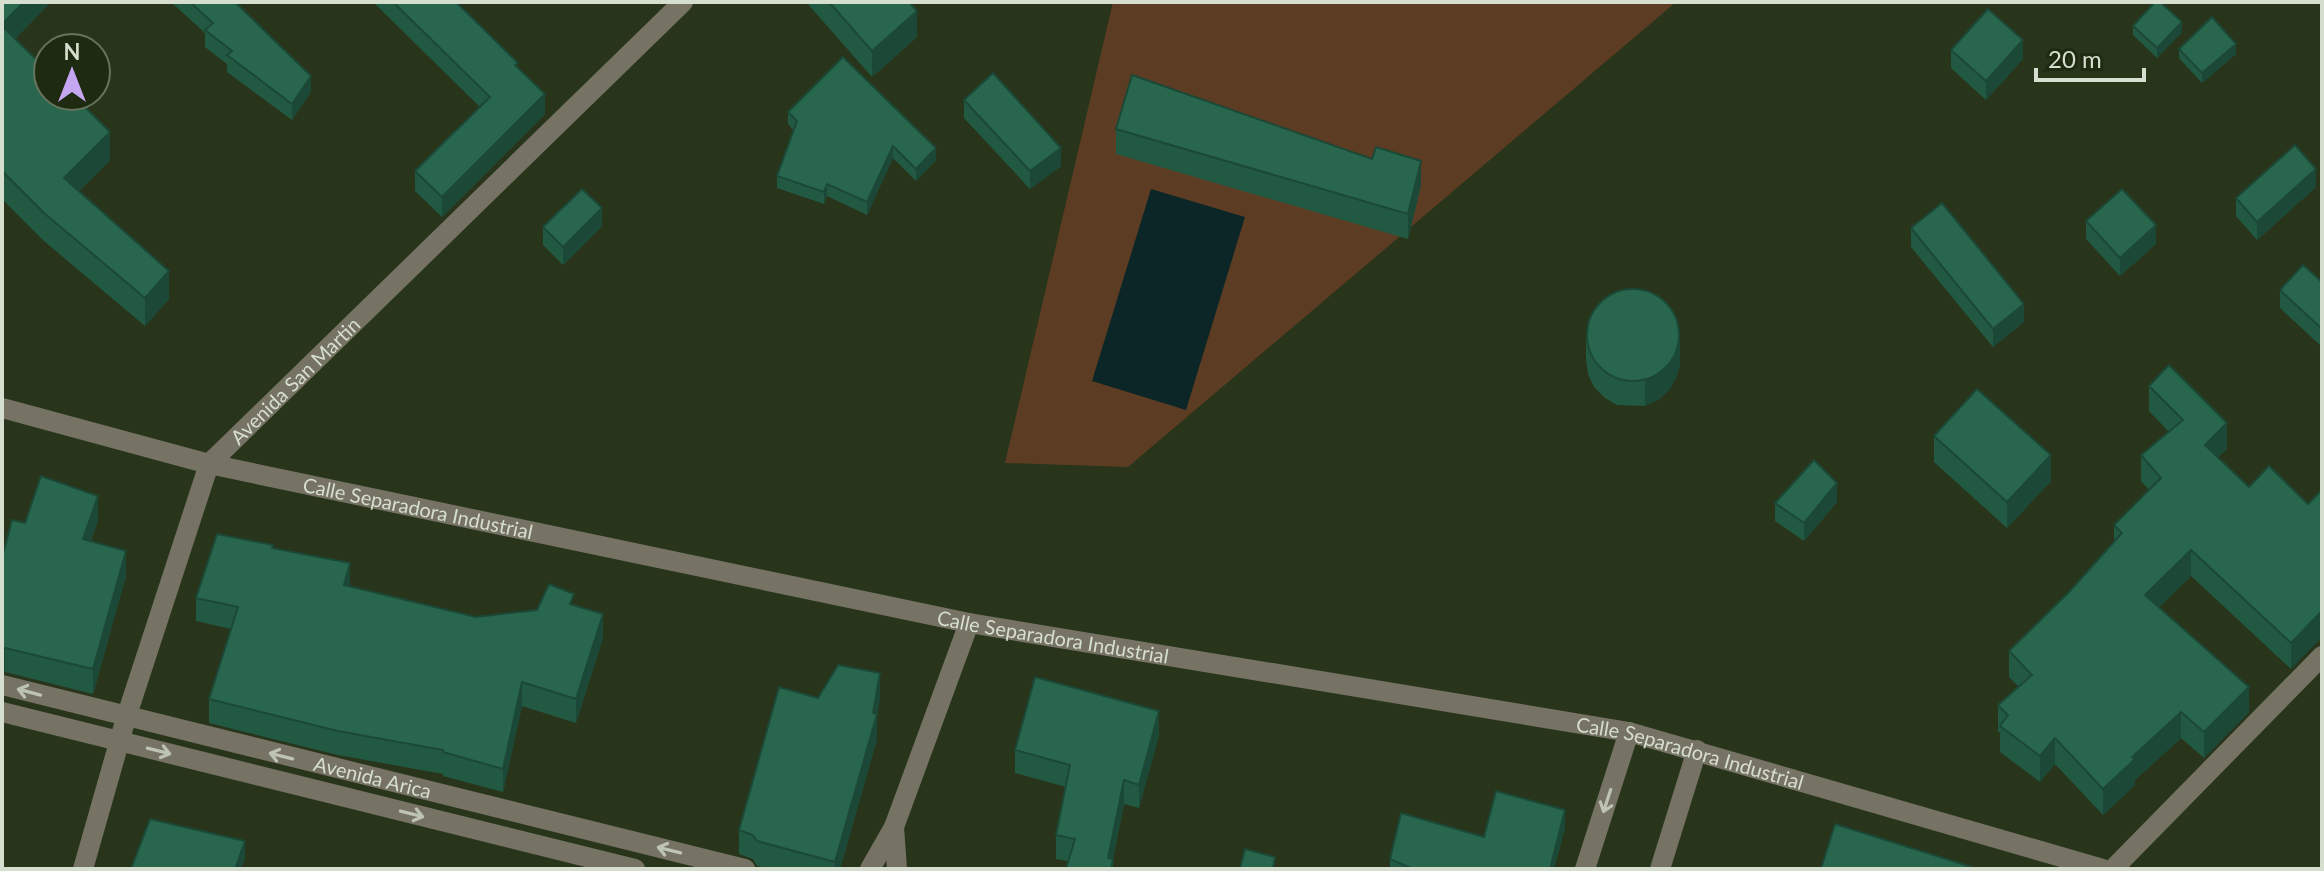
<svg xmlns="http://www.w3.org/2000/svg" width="2324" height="871" font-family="Lato,sans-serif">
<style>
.green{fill:#5c3d23}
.water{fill:#0c2526}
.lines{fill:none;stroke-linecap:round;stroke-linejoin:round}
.minor{stroke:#767365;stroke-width:20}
.wall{fill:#225943}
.shaded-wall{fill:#1c4837}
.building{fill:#28674e;stroke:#1c4837;stroke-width:2}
.oneway{stroke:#bec4b4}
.labels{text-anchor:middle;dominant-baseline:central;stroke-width:7;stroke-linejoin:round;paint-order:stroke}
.street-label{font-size:20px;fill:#d6dfcf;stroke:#1f2b11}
</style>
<rect width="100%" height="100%" fill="#28351b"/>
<!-- green -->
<polygon class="green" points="1113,2 1676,2 1128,467 1005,463"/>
<!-- water -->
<polygon class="water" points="1151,189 1245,217 1186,410 1092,381"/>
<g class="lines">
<!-- minor -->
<g class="minor">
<path id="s1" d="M2,408L209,464L969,623L1629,732L2103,869"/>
<path id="s2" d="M2,685L745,869"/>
<polyline points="2,712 635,869"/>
<polyline points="894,827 897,869"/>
<path id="s3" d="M83,869L126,718L209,464L683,2"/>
<polyline points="870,869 894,827 969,623"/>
<polyline points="1585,869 1629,732"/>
<polyline points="1660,869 1697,750"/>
<polyline points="2113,869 2322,656"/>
</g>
</g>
<!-- wall -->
<g class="wall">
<polygon points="2,2 51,2 15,39 110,160 79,191 169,299 145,326 44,241 2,199"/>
<polygon points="171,2 235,2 311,92 292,120 227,72 227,64 205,47 205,33"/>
<polygon points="373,2 456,2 518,68 545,114 442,217 415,191 415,171 480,107"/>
<polygon points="806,2 909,2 917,37 872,77"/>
<polygon points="2133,26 2182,32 2157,58 2133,35"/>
<polygon points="2179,49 2236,54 2202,83 2179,58"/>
<polygon points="1951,50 2023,59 1986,100 1951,68"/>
<polygon points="964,100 1061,166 1030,189 964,118"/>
<polygon points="788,112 936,160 916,181 893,158 867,215 827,196 824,204 777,188 777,176 793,130 788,124"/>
<polygon points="1116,129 1421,185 1408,239 1116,154"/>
<polygon points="2316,187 2257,240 2236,216 2236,198"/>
<polygon points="2086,221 2156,244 2120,276 2086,239"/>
<polygon points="602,226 563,265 543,245 543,227"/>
<polygon points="1911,228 2024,322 1993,347 1911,247"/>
<polygon points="2322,282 2322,347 2280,308 2280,290"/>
<polygon points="1586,333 1680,364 1676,378 1669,390 1658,400 1645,406 1617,405 1605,398 1594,387 1588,374 1586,359"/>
<polygon points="2149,386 2227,449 2218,457 2249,487 2308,504 2291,669 2191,576 2159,607 2249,712 2204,758 2181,738 2135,780 2135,785 2103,815 2055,764 2040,782 2000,752 2000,733 1998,731 1998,705 2019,687 2009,677 2009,651 2070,591 2114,542 2114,525 2149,490 2141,481 2141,455 2169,432 2149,411"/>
<polygon points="1934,436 2051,481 2007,528 1934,462"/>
<polygon points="1837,502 1804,541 1775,521 1775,503"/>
<polygon points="98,520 91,541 126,576 93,694 5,672 2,673 2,558 25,523"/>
<polygon points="273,549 350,586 476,617 537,610 574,605 603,638 576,723 522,706 503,792 443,776 443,774 338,755 209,723 209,699 231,629 196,621 196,598"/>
<polygon points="880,697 877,717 877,739 840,869 770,869 757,866 753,859 739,854 739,830 818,698"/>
<polygon points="1159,735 1139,808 1124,804 1113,859 1113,869 1056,859 1056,835 1066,787 1015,773 1015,750"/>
<polygon points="1565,828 1554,869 1390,869 1390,859 1484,837"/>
</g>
<!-- shaded-wall -->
<g class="shaded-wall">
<polygon points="24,2 51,2 2,52 2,24"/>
<polygon points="917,11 917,37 872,77 872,51"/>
<polygon points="2182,22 2182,32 2157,58 2157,48"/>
<polygon points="2023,40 2023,59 1986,100 1986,81"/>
<polygon points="2236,44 2236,54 2202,83 2202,73"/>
<polygon points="311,76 311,92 292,120 292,104"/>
<polygon points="545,94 545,114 442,217 442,197"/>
<polygon points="110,132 110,160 64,206 64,178"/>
<polygon points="893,146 893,158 867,215 867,202"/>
<polygon points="936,148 936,160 916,181 916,169"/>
<polygon points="1061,148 1061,166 1030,189 1030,171"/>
<polygon points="1421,161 1421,185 1408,239 1408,214"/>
<polygon points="2316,169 2316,187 2257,240 2257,222"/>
<polygon points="827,184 827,196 824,204 824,192"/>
<polygon points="602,208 602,226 563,265 563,247"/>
<polygon points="2156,225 2156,244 2120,276 2120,258"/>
<polygon points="169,271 169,299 145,326 145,298"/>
<polygon points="2024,304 2024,322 1993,347 1993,329"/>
<polygon points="1680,339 1680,364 1676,378 1669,390 1658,400 1645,406 1645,380"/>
<polygon points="2227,423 2227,449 2205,470 2205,445"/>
<polygon points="2051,455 2051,481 2007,528 2007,502"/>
<polygon points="1837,483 1837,502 1804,541 1804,523"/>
<polygon points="98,496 98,520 83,564 83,539"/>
<polygon points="2191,550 2191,576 2145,621 2145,595"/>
<polygon points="126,551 126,576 93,694 93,669"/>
<polygon points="350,563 350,587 344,585"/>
<polygon points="2322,611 2322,637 2291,669 2291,643"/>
<polygon points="603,614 603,638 576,723 576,699"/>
<polygon points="2,648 5,648 5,672 2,673"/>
<polygon points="880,673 880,697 877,717 877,739 840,869 835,869 835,862 873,713"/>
<polygon points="522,682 522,706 503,792 503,769"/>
<polygon points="2249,687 2249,712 2204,758 2204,732"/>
<polygon points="1159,711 1159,735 1139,808 1139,785"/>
<polygon points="2181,712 2181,738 2135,780 2135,785 2103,815 2103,789 2132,757"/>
<polygon points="2055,738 2055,764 2040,782 2040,756"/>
<polygon points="1124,780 1124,804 1111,869 1108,858"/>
<polygon points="1565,810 1565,828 1554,869 1550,869"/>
<polygon points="245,841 245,860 241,869 235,869"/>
</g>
<!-- building -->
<g class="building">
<polygon points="2,2 24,2 2,24"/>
<polygon points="190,2 235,2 311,76 292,104 227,55 232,51 205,30 213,23"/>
<polygon points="393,2 456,2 518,63 515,65 545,94 442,197 415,171 490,97"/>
<polygon points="829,2 909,2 917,11 872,51"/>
<polygon points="2155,2 2160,2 2182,22 2157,48 2133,26"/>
<polygon points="1988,9 2023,40 1986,81 1951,50"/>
<polygon points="2212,17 2236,44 2202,73 2179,49"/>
<polygon points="2,26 48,71 48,96 74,96 110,132 64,178 169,271 145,298 44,213 2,171"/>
<polygon points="843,57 936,148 916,169 893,146 867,202 827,184 824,192 777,176 797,121 788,112"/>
<polygon points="993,73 1061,148 1030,171 964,100"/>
<polygon points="1132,75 1372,159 1376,147 1421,161 1408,214 1116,129"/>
<polygon points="2295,145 2316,169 2257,222 2236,198"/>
<polygon points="582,189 602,208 563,247 543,227"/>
<polygon points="2122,189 2156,225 2120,258 2086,221"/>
<polygon points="1942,203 2024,304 1993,329 1911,228"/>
<polygon points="2303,265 2322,282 2322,329 2280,290"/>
<circle cx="1633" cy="335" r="46"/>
<polygon points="2169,365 2227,423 2205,445 2249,487 2269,466 2308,504 2322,490 2322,611 2291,643 2191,550 2145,595 2249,687 2204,732 2181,712 2132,757 2135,759 2103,789 2055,738 2040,756 2000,726 2008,715 1998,705 2032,675 2009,651 2070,591 2122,533 2114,525 2161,478 2141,455 2183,420 2149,386"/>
<polygon points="1977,389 2051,455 2007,502 1934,436"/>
<polygon points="1814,460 1837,483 1804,523 1775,503"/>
<polygon points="41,476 98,496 83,539 126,551 93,669 5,648 2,648 2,558 12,520 25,523"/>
<polygon points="217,534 273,545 272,548 350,563 344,585 476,617 537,610 549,584 574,594 570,604 603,614 576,699 522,682 503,769 443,752 443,750 338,731 209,699 238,607 196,598"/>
<polygon points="838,665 880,673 873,713 877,714 835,862 757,841 753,835 739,830 779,687 818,698"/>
<polygon points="1035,677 1159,711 1139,785 1124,780 1108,858 1113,859 1111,869 1066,869 1075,839 1056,835 1070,765 1015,750"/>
<polygon points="1496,791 1565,810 1550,869 1413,869 1390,859 1401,813 1484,837"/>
<polygon points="150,819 245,841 235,869 131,869"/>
<polygon points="1835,824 1978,869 1821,869"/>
<polygon points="1245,849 1275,857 1273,868 1277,869 1240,869"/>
</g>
<!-- one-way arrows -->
<defs><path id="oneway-shaft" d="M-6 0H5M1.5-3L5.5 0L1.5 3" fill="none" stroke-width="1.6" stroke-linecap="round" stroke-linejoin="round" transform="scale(2)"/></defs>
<g class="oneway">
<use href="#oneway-shaft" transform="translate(29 692) rotate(-165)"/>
<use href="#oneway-shaft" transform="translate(159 751) rotate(14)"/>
<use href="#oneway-shaft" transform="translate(281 756) rotate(-166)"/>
<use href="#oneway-shaft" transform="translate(1607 801) rotate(108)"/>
<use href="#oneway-shaft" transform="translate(412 814) rotate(14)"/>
<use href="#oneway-shaft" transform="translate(669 850) rotate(-166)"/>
</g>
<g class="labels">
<!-- street labels -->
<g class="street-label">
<text stroke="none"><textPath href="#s3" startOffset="544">Avenida San Martin</textPath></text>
<text stroke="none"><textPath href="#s1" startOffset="428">Calle Separadora Industrial</textPath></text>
<text stroke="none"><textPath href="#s1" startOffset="1076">Calle Separadora Industrial</textPath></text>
<text stroke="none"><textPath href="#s1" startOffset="1724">Calle Separadora Industrial</textPath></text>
<text stroke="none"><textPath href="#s2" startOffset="382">Avenida Arica</textPath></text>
</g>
</g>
<!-- border -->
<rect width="2324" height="871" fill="none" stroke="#d6dfcf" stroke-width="8"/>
<!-- north arrow -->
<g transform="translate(72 72)"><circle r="38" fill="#1f2b11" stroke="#68735d" stroke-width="2"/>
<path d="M0-6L14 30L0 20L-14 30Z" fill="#c5a7f1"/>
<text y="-12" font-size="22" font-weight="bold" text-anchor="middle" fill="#d6dfcf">N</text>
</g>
<!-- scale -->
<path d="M2036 68v12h108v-12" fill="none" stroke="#d6dfcf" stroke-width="4"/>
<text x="2048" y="68" font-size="24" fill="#d6dfcf" stroke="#1f2b11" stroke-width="6" paint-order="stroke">20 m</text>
</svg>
